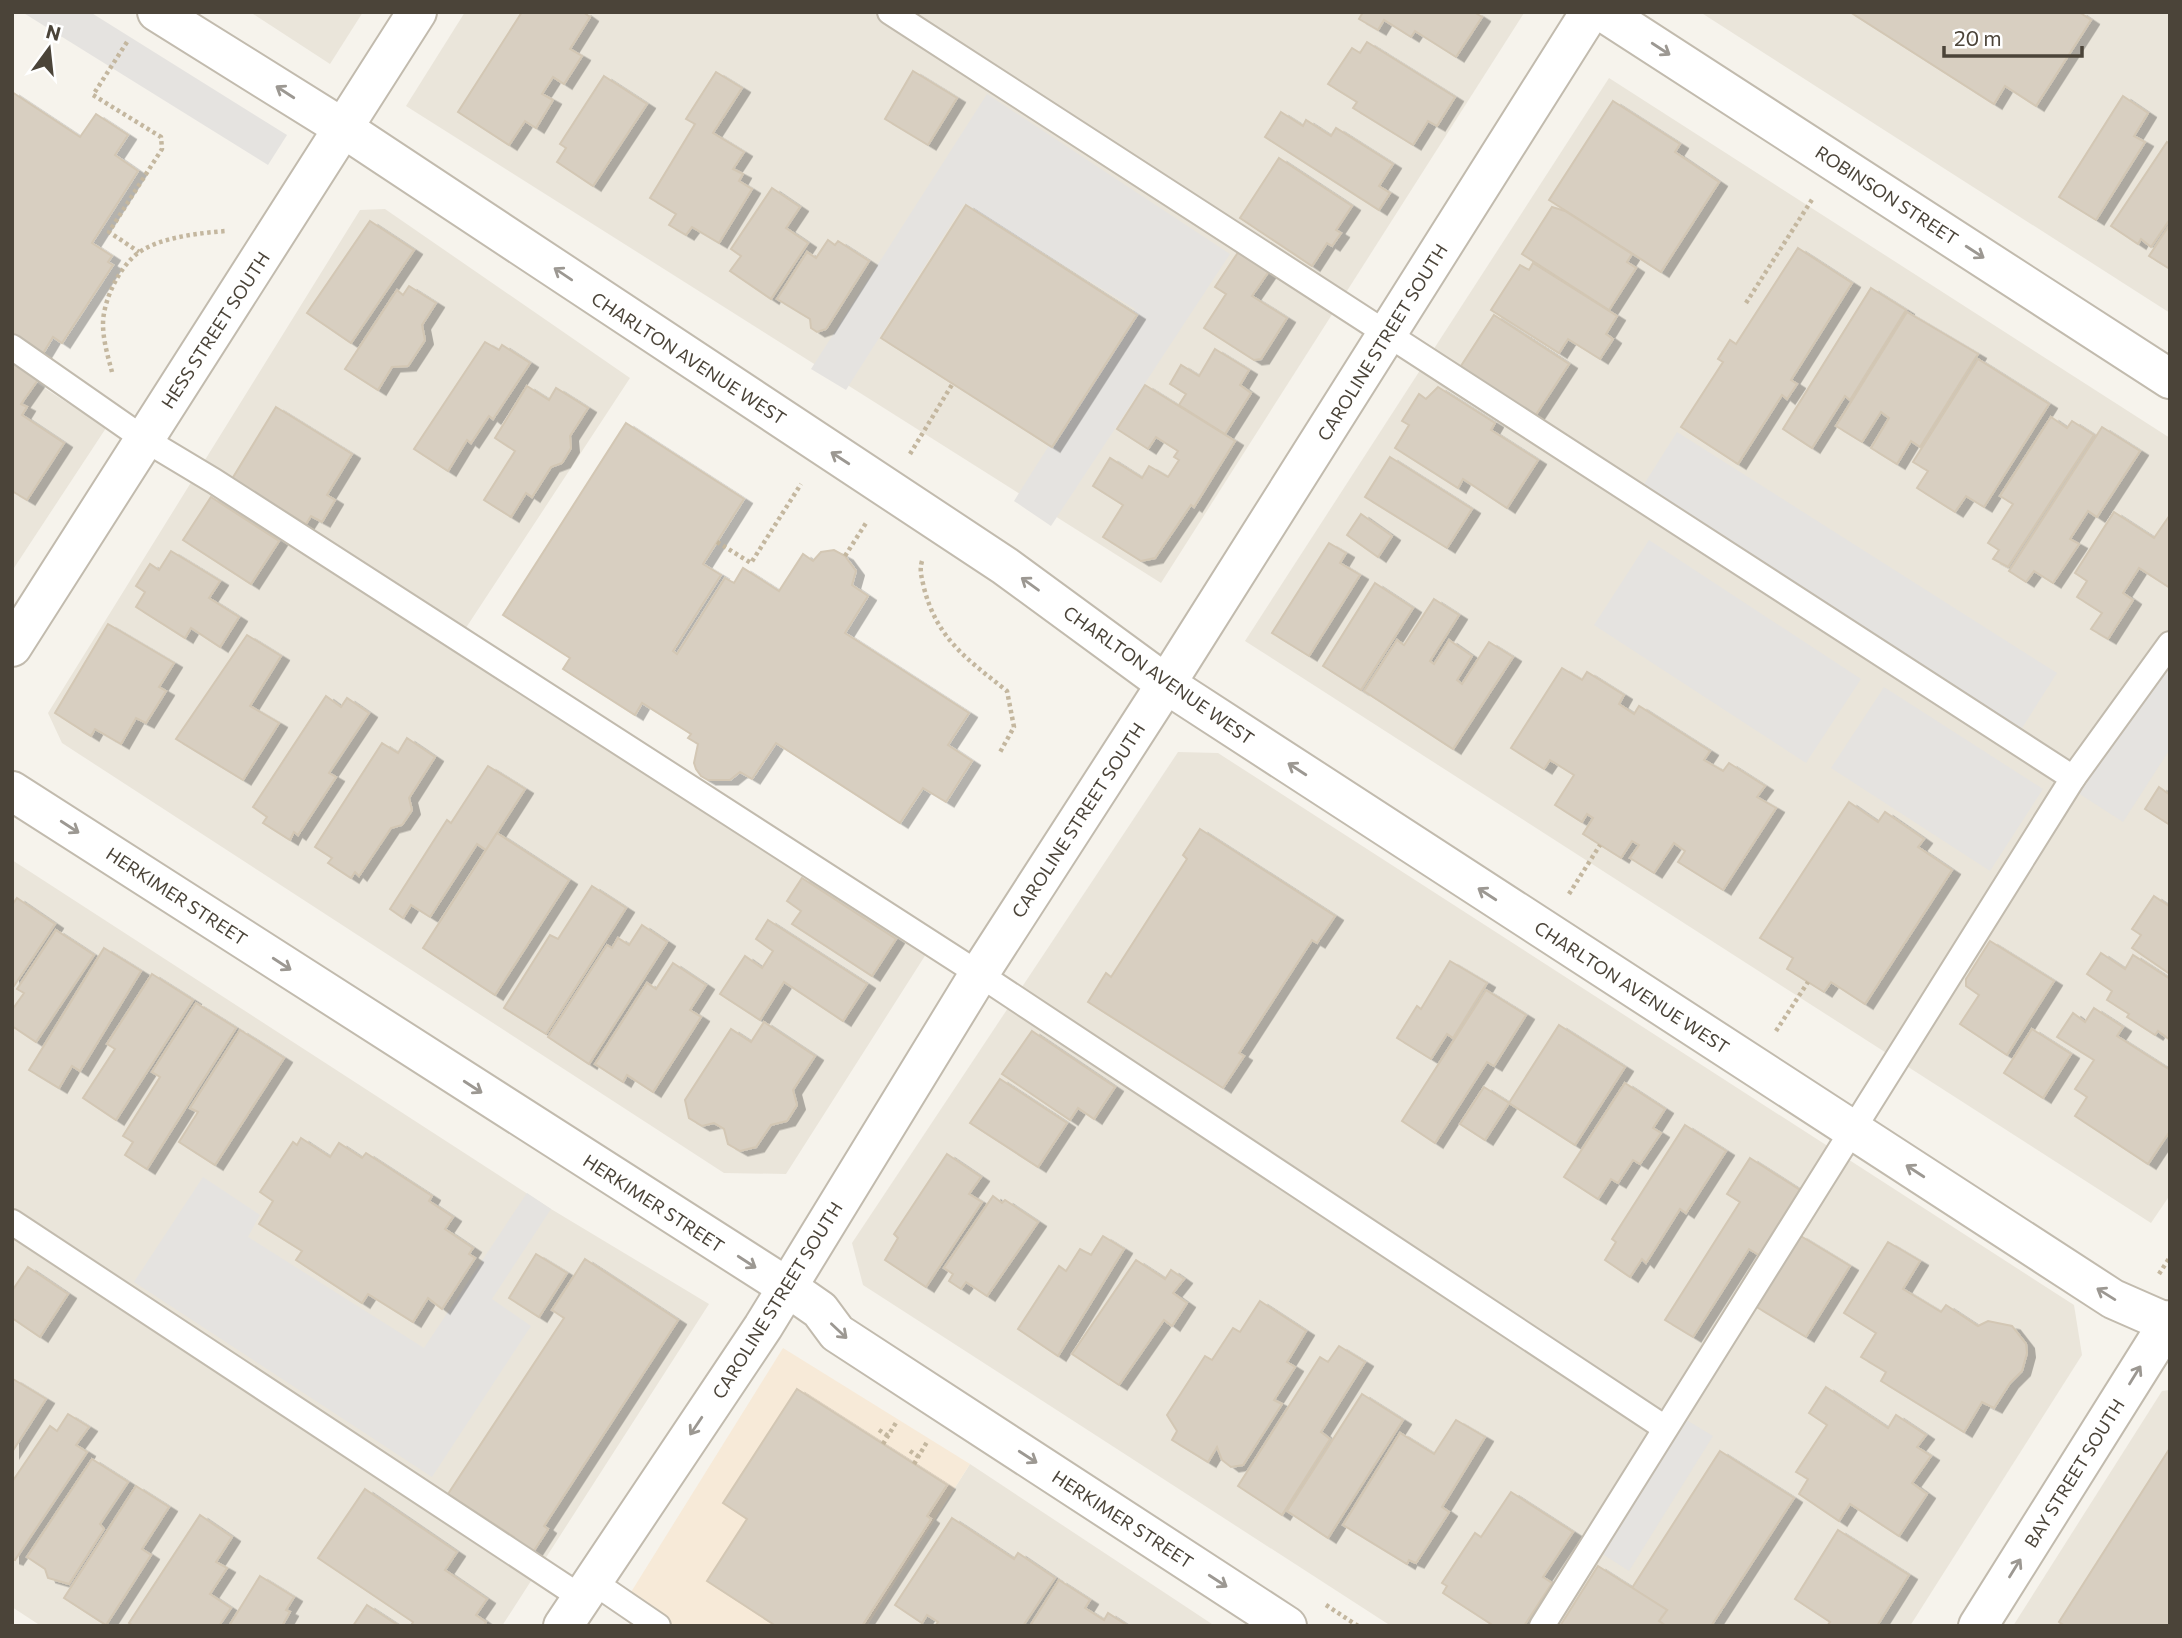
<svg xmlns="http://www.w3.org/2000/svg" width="2182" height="1638" font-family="Commissioner,sans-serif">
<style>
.residential{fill:#eae5da}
.commercial{fill:#f7ead8}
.parking{fill:#e5e3e0}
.building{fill:#d8cfc1;stroke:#d3c7b4;stroke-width:2;filter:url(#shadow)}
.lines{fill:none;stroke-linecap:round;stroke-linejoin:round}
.service-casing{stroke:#c2bbae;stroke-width:28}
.minor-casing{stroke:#c2bbae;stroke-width:42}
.tertiary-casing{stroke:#c2bbae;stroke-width:42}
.path{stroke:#c4b79f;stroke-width:4.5;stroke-dasharray:3.5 3.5;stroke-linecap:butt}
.service{stroke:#fff;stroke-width:24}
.minor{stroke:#fff;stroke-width:38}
.tertiary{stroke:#fff;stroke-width:38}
.oneway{stroke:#9c9892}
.labels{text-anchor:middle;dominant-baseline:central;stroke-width:7;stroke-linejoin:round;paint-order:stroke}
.street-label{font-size:18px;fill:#4b4439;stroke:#fff}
</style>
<defs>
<filter id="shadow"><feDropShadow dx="8" dy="4.5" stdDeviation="0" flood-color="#0004"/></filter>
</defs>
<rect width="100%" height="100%" fill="#f6f3ec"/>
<!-- residential -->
<g class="residential">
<polygon points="250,12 363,12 330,64"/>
<polygon points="465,12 1523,12 1524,13 1161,583 406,106"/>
<polygon points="1700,12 2170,12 2170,313"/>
<polygon points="1609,78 2170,438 2170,1195 2151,1223 1245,641"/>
<polygon points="385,209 630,378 458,640 935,940 786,1174 724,1173 62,743 48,713 360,210"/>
<polygon points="12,367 106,428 12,571"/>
<polygon points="1178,752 1218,753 2074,1305 2082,1355 1910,1626 1391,1626 863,1285 852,1243"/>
<polygon points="12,860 551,1209 709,1304 502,1626 41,1626 12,1607"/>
<polygon points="2170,1390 2170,1626 2013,1626 2162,1391"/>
<polygon points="970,1464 1215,1626 867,1626"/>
</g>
<!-- commercial -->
<polygon class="commercial" points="783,1348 970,1464 867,1626 637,1626 618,1613"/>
<!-- parking -->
<g class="parking">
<polygon points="22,12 90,12 287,135 268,165"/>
<polygon points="987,94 1230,254 1051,526 1014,501 1135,309 964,204 846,390 811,369"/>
<polygon points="1677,432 2057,673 2015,739 1636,497"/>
<polygon points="1649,540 1861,679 1806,763 1594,625"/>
<polygon points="2170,637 2170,749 2123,822 2072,789"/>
<polygon points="1884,687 2043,789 1990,871 1831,768"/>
<polygon points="203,1177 260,1215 248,1237 424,1348 527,1193 551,1209 492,1299 531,1326 432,1477 134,1282"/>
<polygon points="1685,1419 1713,1436 1629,1571 1601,1553"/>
</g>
<!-- building -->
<g class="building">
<polygon points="522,12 583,12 590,17 570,49 582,56 564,84 553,77 542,94 553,100 536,128 525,121 509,145 458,112"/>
<polygon points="1363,12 1474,12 1482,17 1456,57 1415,31 1411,37 1384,20 1378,30 1359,19"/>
<polygon points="1850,12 2079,12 2091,20 2036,106 2005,86 1994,104"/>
<polygon points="1367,42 1455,97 1437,126 1428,121 1413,145 1353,108 1357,102 1328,84 1352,48 1360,53"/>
<polygon points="913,71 957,98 928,145 885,119"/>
<polygon points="716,72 742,88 713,133 744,152 733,169 743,174 739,181 752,189 719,243 692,227 686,235 669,225 676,214 650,198 695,124 686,119"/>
<polygon points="604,76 647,104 593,186 557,162 566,148 560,144"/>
<polygon points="12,92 80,137 96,114 128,135 115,155 138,171 92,243 112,256 108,262 113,265 62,343 53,337 42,355 12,335"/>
<polygon points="2123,96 2148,113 2134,136 2145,142 2096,220 2059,197"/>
<polygon points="1613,101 1680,144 1675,152 1719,182 1661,272 1549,200"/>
<polygon points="1281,112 1303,126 1306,120 1331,136 1336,128 1393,164 1379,186 1390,193 1379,210 1265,137"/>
<polygon points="2167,142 2170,144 2170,219 2151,247 2141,239 2138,244 2111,226"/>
<polygon points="1279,158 1352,206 1336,230 1341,233 1332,246 1327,243 1312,266 1240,218"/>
<polygon points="772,188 800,207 786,228 808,243 771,299 730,271 741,256 731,249"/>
<polygon points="966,205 1137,315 1052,447 881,338"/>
<polygon points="1552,207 1565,211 1632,254 1627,262 1636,268 1609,310 1522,254"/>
<polygon points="370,221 414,250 351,343 307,313"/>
<polygon points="2170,224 2170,269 2149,256"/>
<polygon points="828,240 835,245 838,241 869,261 826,329 817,332 811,328 810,319 777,299 807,252 816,258"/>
<polygon points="1798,248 1852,283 1791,380 1797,384 1787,399 1782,395 1738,464 1681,427 1723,362 1718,359 1730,340 1736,344"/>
<polygon points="1239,251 1269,271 1252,296 1287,318 1261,359 1254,360 1204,328 1226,294 1215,287"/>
<polygon points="1533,263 1617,316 1606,334 1613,339 1600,359 1568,339 1559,353 1491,310 1520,265 1529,270"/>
<polygon points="409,286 436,303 422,325 425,340 408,366 392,367 378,390 345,369 397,290 403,295"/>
<polygon points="1871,288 1906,310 1850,400 1845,396 1812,448 1783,429"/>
<polygon points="1907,312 1978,354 1920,447 1911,441 1897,464 1871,448 1889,418 1881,412 1862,442 1836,426"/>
<polygon points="1494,315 1569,364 1533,419 1459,369"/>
<polygon points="485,342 499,350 502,345 530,363 493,419 489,416 471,443 467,440 448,471 414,449"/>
<polygon points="1215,349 1249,370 1240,385 1251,393 1225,434 1179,405 1186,394 1170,384 1181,365 1199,376"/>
<polygon points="12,354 42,374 21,404 27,407 22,415 64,443 27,500 12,491"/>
<polygon points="1978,359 2049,404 1984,507 1966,496 1955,512 1917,488 1928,471 1913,462"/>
<polygon points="1145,385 1235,441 1194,507 1191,505 1155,558 1141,561 1103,537 1123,505 1093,486 1110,458 1142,478 1149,466 1168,477 1179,460 1174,457 1178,451 1156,437 1148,449 1117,429"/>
<polygon points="527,386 549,400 556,388 588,408 570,436 571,448 562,463 551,467 532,497 526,493 511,517 484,500 515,451 495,438"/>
<polygon points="1438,387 1495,423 1491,430 1538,460 1507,508 1463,479 1458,488 1395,448 1409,425 1402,421 1419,394 1426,399"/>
<polygon points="276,407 352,454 327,495 335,500 322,522 311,516 306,524 232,479"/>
<polygon points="2051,417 2067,428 2072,421 2094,435 2008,567 1993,559 1999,550 1988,543 2013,504 2000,496"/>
<polygon points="626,423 744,499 703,564 721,575 673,651 677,654 725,578 734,583 743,568 779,591 803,554 813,561 821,552 834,550 845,556 856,571 852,585 868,596 845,633 969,713 948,745 972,761 946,802 923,788 900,823 776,743 752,779 740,772 730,780 708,780 701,776 696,769 694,763 698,744 688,738 691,734 642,703 635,715 563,669 570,658 503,615"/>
<polygon points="2102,427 2140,451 2097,517 2088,511 2070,539 2079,544 2053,583 2034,571 2026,582 2009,571"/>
<polygon points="1390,457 1472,509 1447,548 1365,497"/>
<polygon points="211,497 279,541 251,584 183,540"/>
<polygon points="2114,512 2154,538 2170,515 2170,588 2139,568 2123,593 2133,600 2108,639 2091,629 2102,613 2077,597 2087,581 2075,573"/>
<polygon points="1361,514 1392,536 1378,557 1347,535"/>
<polygon points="1329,543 1346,553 1340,563 1360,575 1309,656 1272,633"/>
<polygon points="171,551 220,581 209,598 239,617 220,647 191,628 185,638 136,607 145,592 136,586 150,564 159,570"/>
<polygon points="1375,583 1413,608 1361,690 1323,666"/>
<polygon points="1434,599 1459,615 1430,661 1434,664 1449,640 1472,656 1457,680 1462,684 1489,642 1513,657 1453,749 1364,691 1397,640 1404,645"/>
<polygon points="108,624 174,663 159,687 166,691 146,723 136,718 121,744 95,729 91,736 55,713"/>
<polygon points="247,635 281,656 250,706 279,723 243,780 176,739"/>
<polygon points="1562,668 1582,680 1587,672 1624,695 1619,704 1634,714 1639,706 1710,751 1704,760 1723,771 1729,763 1765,786 1757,797 1776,808 1723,890 1678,862 1685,851 1674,843 1654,873 1630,858 1639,845 1632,841 1621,858 1583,834 1593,818 1587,814 1582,822 1555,805 1574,775 1550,760 1544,769 1511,748"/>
<polygon points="326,696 341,707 347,698 369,713 329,773 336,777 298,835 294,832 290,840 263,823 267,817 253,807"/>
<polygon points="407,738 435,757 409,798 412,810 402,825 391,828 359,876 355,872 351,878 328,863 332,858 315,847 382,743 398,753"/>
<polygon points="488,766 525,789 486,850 477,844 430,917 411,905 403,918 390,909 447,820 451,823"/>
<polygon points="2159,787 2170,795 2170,825 2145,809"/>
<polygon points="1849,802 1878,822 1885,812 1924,839 1918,847 1952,870 1865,1004 1831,982 1824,992 1808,982 1787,969 1793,958 1760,938"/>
<polygon points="1200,829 1335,916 1317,943 1312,940 1239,1053 1244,1056 1223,1088 1088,1002 1106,973 1111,977 1187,859 1183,855"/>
<polygon points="497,833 569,880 495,995 423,948"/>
<polygon points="802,878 896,939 872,976 792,924 801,911 787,901"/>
<polygon points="592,886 626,908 546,1034 504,1008 550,935 558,939"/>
<polygon points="2154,896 2169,906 2170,904 2170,974 2132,948 2141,935 2132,929"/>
<polygon points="17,898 55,924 14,986 12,984 12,905"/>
<polygon points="768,920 867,984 843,1021 784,982 760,1020 720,994 745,956 762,968 773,951 756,939"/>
<polygon points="642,925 667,942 589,1064 548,1037 607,945 612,948 618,938 629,945"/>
<polygon points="56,930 94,955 36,1042 12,1026 12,1010 24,993 17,989"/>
<polygon points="1990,941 2054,981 2007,1055 1960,1024 1979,995 1966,986 1966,979"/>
<polygon points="104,948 141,971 80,1071 72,1066 59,1088 29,1070"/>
<polygon points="2101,953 2125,969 2133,955 2170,979 2170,1040 2158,1031 2155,1035 2127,1017 2129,1014 2107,1000 2112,991 2087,974"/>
<polygon points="1450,961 1487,983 1453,1038 1447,1034 1431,1059 1397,1038 1417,1006 1421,1009"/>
<polygon points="673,963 706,985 690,1010 701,1017 653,1092 627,1075 623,1082 595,1064 647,983 656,989"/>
<polygon points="152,974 193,1000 116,1120 83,1098 115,1049 107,1044"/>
<polygon points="1486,990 1526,1015 1494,1066 1487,1062 1435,1143 1402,1121"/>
<polygon points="196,1003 236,1028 147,1169 125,1155 133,1142 123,1136 160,1077 152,1072"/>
<polygon points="2094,1008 2123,1027 2117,1036 2170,1070 2170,1131 2148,1164 2075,1116 2087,1097 2075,1089 2094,1060 2057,1037 2073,1013 2085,1022"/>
<polygon points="764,1022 815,1056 793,1090 797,1105 787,1121 771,1125 756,1147 740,1151 728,1144 724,1129 714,1123 702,1126 689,1118 685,1100 731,1029 751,1042"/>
<polygon points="1559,1025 1625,1067 1575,1145 1509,1103"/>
<polygon points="2032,1029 2071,1054 2043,1098 2004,1073"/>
<polygon points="240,1030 284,1058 215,1165 179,1142 198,1112 190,1108"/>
<polygon points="1032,1031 1115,1087 1094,1119 1078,1108 1070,1120 1002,1074"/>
<polygon points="1000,1079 1067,1123 1038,1167 970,1123"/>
<polygon points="1625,1083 1665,1109 1653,1128 1661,1133 1640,1164 1633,1160 1618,1183 1611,1179 1598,1199 1564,1177"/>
<polygon points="1484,1087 1509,1103 1485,1140 1460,1124"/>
<polygon points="1685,1125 1726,1151 1686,1213 1680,1209 1646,1263 1642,1259 1630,1277 1605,1260 1616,1242 1612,1239"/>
<polygon points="301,1138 330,1157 339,1143 362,1158 366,1153 432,1196 429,1201 453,1217 445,1229 473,1248 469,1254 475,1258 442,1309 428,1298 413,1322 368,1294 362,1303 296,1260 302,1251 259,1224 273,1201 260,1192 293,1142 297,1145"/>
<polygon points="947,1154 981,1177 969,1194 982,1202 926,1287 885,1260 898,1238 894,1234"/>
<polygon points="1750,1158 1800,1190 1759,1255 1749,1249 1693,1337 1665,1320 1740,1202 1727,1194"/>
<polygon points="993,1196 1002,1203 1005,1200 1038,1222 987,1296 966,1282 961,1289 949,1281 953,1274 944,1268"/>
<polygon points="1799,1235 1850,1266 1806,1337 1755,1306"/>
<polygon points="1103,1236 1124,1249 1058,1356 1018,1329 1059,1266 1066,1271 1080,1249 1091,1255"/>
<polygon points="1888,1242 1920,1261 1903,1289 1941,1312 1946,1305 1978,1326 1988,1321 2012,1326 2026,1344 2027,1353 2022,1371 2010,1383 1994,1408 1982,1402 1964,1432 1881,1381 1886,1372 1861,1357 1876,1333 1844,1313"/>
<polygon points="536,1254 567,1273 539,1317 509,1298"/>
<polygon points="585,1259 678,1320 544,1526 548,1529 531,1555 511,1542 514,1537 448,1494 564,1318 552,1310"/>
<polygon points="1136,1260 1165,1279 1171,1270 1184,1279 1173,1293 1187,1303 1172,1326 1164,1320 1119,1385 1072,1354"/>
<polygon points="28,1267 68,1294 40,1337 12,1318 12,1291"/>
<polygon points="1260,1301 1306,1331 1287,1362 1295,1367 1274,1400 1282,1404 1243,1465 1231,1467 1222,1460 1217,1447 1208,1462 1172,1440 1177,1431 1167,1415 1205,1356 1212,1360 1233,1328 1240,1332"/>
<polygon points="1339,1346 1365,1362 1321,1432 1330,1439 1282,1515 1238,1486 1320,1357 1328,1362"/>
<polygon points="13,1379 46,1399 12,1452 12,1380"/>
<polygon points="1826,1387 1888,1428 1896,1415 1926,1435 1917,1447 1931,1456 1912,1483 1927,1494 1899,1536 1850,1504 1839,1521 1799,1494 1808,1479 1796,1472 1827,1425 1809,1413"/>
<polygon points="797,1389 947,1485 927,1516 931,1519 862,1626 776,1626 707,1581 747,1519 723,1503"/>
<polygon points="1362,1394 1403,1420 1328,1538 1287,1511"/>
<polygon points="68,1414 89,1427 76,1445 87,1452 15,1560 12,1559 12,1482 50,1426 57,1431"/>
<polygon points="1456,1420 1485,1437 1442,1507 1449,1512 1416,1563 1409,1560 1407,1564 1343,1525 1400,1433 1434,1454"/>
<polygon points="2170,1448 2170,1626 2065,1626 2059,1622"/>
<polygon points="1720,1451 1794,1498 1711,1626 1666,1626 1659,1621 1667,1610 1632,1588"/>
<polygon points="92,1459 128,1482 100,1524 104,1529 69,1584 48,1578 45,1569 27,1557"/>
<polygon points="136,1486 169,1507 142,1549 151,1555 106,1625 64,1598"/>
<polygon points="365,1489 457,1552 445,1570 487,1599 476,1615 486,1622 484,1626 411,1626 413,1622 318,1558"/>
<polygon points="1511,1492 1573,1532 1543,1577 1552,1583 1524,1626 1494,1626 1443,1593 1447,1586 1442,1583 1475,1533 1481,1537"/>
<polygon points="200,1515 232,1537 216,1562 227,1568 210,1594 231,1608 219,1626 134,1626 129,1623"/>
<polygon points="952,1518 1014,1559 1018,1553 1055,1578 1023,1626 935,1626 938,1622 927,1615 922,1623 895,1605"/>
<polygon points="1838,1530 1909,1575 1877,1626 1827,1626 1830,1622 1795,1599"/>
<polygon points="1598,1566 1667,1610 1659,1621 1666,1626 1560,1626"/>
<polygon points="260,1576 294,1597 286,1610 290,1612 282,1626 229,1626"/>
<polygon points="1059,1580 1090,1600 1085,1608 1104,1620 1108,1613 1128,1626 1030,1626"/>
<polygon points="367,1605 399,1626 353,1626"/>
</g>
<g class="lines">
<defs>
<g id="service">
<polyline points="890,12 2073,778"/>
<polyline points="12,347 144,439 214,481 979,974 1665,1428"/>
<polyline points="12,1222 582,1598"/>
<polyline points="592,1581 658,1626"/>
<polyline points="1542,1626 2073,778 2170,644"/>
</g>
<g id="minor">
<polyline points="1603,12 2170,379"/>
<polyline points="12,647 417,12"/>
<polyline points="563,1626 763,1327 979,974 1166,684 1590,12"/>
</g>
<g id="tertiary">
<polyline points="157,12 343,128 1005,566 1166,684 2113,1299 2170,1324"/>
<polyline points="12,791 787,1287 820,1310 837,1333 1287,1626"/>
<polyline points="1978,1626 2170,1320"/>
</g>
</defs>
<!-- service casing -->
<use href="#service" class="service-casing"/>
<!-- minor casing -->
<use href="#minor" class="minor-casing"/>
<!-- tertiary casing -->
<use href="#tertiary" class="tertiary-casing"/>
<!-- path -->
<g class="path">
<polyline points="127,42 93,95 161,137 162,149 109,232 139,252"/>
<polyline points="1746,303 1813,198"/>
<path d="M112,372C108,357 103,340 103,324C103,301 119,267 138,253C160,237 200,233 226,231"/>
<polyline points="910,454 953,383"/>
<polyline points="717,542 751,563 801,484"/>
<polyline points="845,556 866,523"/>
<path d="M922,561C919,571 922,578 924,588C937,639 968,660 1007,691L1014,727L999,754"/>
<polyline points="1569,894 1600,845"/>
<polyline points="1776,1031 1808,982"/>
<polyline points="2159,1274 2170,1257"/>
<polyline points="879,1430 888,1436"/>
<polyline points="883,1444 897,1421"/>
<polyline points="910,1451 919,1457"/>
<polyline points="914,1464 927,1442"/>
<polyline points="1326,1605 1358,1626"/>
</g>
<!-- service -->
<use href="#service" class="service"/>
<!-- minor -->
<use href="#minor" class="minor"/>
<!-- tertiary -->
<use href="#tertiary" class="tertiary"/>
</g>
<!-- one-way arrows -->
<defs><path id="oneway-shaft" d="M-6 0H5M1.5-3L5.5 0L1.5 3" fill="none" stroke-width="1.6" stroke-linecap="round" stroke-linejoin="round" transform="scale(1.75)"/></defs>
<g class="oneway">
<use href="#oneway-shaft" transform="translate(1661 49) rotate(33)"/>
<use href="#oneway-shaft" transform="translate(285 92) rotate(-147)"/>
<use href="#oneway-shaft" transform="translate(1975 252) rotate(33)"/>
<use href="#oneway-shaft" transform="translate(563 274) rotate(-146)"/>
<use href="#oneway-shaft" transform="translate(840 458) rotate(-147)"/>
<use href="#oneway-shaft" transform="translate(1030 584) rotate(-144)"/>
<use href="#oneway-shaft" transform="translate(1297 769) rotate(-147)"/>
<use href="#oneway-shaft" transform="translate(70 827) rotate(33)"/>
<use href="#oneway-shaft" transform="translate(1487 894) rotate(-147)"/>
<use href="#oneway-shaft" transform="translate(282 964) rotate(33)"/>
<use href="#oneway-shaft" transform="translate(473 1087) rotate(33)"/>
<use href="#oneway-shaft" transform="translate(1915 1171) rotate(-147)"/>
<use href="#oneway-shaft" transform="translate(747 1262) rotate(33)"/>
<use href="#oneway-shaft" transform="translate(2106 1294) rotate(-148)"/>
<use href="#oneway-shaft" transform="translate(839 1331) rotate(43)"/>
<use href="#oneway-shaft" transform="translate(2135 1375) rotate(-58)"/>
<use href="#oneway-shaft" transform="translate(696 1426) rotate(124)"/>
<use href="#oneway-shaft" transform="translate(1028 1457) rotate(33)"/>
<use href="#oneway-shaft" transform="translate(2015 1568) rotate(-58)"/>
<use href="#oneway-shaft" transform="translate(1218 1581) rotate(33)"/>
</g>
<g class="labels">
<!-- street labels -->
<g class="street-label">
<text transform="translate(1887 195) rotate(33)">ROBINSON STREET</text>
<text transform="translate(215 330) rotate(-57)">HESS STREET SOUTH</text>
<text transform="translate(1382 342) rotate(-58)">CAROLINE STREET SOUTH</text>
<text transform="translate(689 358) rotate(33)">CHARLTON AVENUE WEST</text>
<text transform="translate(1159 675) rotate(35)">CHARLTON AVENUE WEST</text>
<text transform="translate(1078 820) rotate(-57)">CAROLINE STREET SOUTH</text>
<text transform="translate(177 896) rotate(33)">HERKIMER STREET</text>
<text transform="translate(1632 987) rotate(33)">CHARLTON AVENUE WEST</text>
<text transform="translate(654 1203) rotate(33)">HERKIMER STREET</text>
<text transform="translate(777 1300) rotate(-58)">CAROLINE STREET SOUTH</text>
<text transform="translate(2074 1473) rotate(-58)">BAY STREET SOUTH</text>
<text transform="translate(1123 1519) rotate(33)">HERKIMER STREET</text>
</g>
</g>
<!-- border -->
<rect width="2182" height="1638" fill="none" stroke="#4b4439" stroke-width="28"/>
<!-- north arrow -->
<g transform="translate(49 49) rotate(15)" stroke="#ffffff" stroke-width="5" paint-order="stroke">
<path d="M0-5L12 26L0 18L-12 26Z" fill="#4b4439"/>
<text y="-10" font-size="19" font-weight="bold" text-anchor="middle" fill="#4b4439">N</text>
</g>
<!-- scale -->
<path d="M1944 46v10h138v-10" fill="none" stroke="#4b4439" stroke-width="3.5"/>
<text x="1954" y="46" font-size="21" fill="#4b4439" stroke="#ffffff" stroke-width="5" paint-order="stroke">20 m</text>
</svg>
